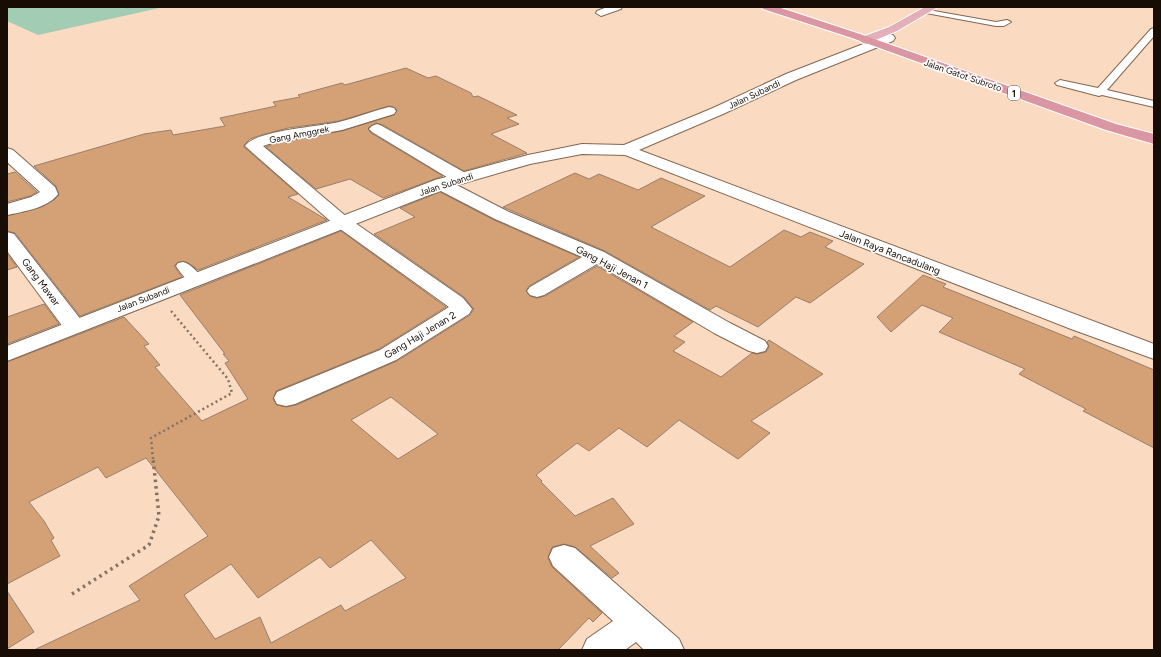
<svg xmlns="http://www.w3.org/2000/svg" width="1161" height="657" font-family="Figtree,sans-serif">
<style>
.green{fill:#a2ccb4}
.building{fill:#d4a177;stroke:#9a7e68;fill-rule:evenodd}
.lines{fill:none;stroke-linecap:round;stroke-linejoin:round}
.service-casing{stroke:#826751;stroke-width:2}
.minor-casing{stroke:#826751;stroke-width:2}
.tertiary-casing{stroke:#826751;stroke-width:2}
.primary-casing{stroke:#fff;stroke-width:2}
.trunk-casing{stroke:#fff;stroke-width:2}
.path-far1{stroke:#867161;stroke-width:2.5;stroke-dasharray:2 3;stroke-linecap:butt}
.path{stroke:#867161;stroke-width:3.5;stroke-dasharray:2.5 4;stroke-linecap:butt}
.service{fill:#fff;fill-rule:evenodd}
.minor{fill:#fff;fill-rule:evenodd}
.tertiary{fill:#fff;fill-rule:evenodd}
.primary{fill:#e3b0b9;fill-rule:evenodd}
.trunk{fill:#da96a2;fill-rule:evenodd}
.labels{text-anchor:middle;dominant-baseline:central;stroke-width:3.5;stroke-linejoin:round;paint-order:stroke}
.far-street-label{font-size:9px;fill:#170d05;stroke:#fff}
.shield{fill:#fff;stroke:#5d5650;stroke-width:1}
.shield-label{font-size:9px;font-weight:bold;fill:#170d05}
.street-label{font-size:10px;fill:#170d05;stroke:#fff}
</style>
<rect width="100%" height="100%" fill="#fadbc2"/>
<!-- green -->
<polygon class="green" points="7,7 164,7 38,35 7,21"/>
<!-- building -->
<g class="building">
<polygon points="406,68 428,78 436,76 471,93 473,97 478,96 517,115 507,118 519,124 491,134 527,153 464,171 383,125 376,123 368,128 371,133 443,176 383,198 350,179 316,189 266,147 275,143 342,131 394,115 397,110 394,107 389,106 339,121 288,128 261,135 250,139 244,145 244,147 298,194 288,197 327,220 198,270 187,262 178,262 174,266 182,277 80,316 15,233 7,231 7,216 42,207 54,200 59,195 56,186 34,166 144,134 171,130 173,135 225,126 220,118 276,106 273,102 300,97 298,95 342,83 345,85"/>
<polygon points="15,172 37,192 30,196 7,202 7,174"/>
<polygon points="575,173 589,179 599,174 638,190 661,178 705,196 651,227 730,267 784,230 801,237 810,232 833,241 825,247 864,264 810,303 796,297 758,327 716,306 710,310 605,251 503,207"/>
<path d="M440,192L494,220L579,257L529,286L526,291L530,296L537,298L545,296L597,266L693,322L674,336L685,342L673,351L721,377L752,353L757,354L766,352L769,347L767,342L769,340L823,374L751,421L770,433L738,459L679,420L647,447L619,428L589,451L577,443L536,475L542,481L541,482L575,516L613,498L634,524L590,546L619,573L612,578L575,547L564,544L552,547L548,558L552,567L602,613L593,622L589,618L558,650H34L140,600L129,586L208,536L146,458L106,478L98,467L29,502L44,521L54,538L51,540L60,556L7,584V362L124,317L149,344L144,346L160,365L155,367L202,421L248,399L225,363L229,361L223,354H225L180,295L341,231L446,307L379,349L276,391L273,399L277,405L286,407L296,405L397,361L470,315L474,309L464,297L374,234L415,217L400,208ZM391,397L438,434L398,459L351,420ZM371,540L406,578L345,611L341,605L271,643L260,617L215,639L184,595L231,564L258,598L320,557L330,568Z"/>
<polygon points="7,254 17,267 7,270"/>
<polygon points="923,275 946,284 943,287 1072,339 1074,336 1154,370 1154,448 1083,411 1086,409 1019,374 1025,369 939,332 953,318 922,305 891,332 877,317"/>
<polygon points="44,304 59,324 7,344 7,317"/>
<polygon points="7,591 34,632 7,649"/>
</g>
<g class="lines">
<defs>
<g id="service">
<polygon points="923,9 996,22 1007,20 1011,22 1004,26 996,26 926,13 923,13"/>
<polygon points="1154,28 1154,36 1107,90 1154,101 1154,107 1102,95 1099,96 1057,85 1055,83 1060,80 1098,88 1151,29"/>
<path d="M183,262C191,264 198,272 202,279L200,282C189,285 182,275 176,266L178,263Z"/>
</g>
<g id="minor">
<polygon points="607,7 622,7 621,9 601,16 596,13 597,11"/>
<path d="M389,107L394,108L396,111L394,114L342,130L275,142L263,146L348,218L463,298L472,309L469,314L396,360L295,404L286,406L277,404L274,398L277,392L380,350L449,307L336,226L245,146C256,130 319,127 339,122C356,118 372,111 389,107Z"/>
<polygon points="377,124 382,126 467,174 469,178 467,182 461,183 455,182 372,132 369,129 372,126"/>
<polygon points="626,145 1154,344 1154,359 1071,329 620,153 618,150 620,147"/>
<path d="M7,148L13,150L55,187L58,194C48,208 22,212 7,215V204L31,197L40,192L7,162Z"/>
<polygon points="441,179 447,180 507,211 604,252 730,323 765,341 768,346 765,351 757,353 749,351 714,333 597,264 544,295 537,297 530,295 527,291 530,287 582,257 495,219 435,188 433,184 435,180"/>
<polygon points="7,232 14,234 82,321 85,326 82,331 74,333 66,331 7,251"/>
<polygon points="564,545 575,548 679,639 684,650 644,650 636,642 625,650 582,650 587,639 613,621 553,566 549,557 553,548"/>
</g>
<polygon id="tertiary" points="889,34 893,35 895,38 893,41 796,80 723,114 632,153 626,155 582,154 530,164 447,188 7,361 7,346 435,180 528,155 582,144 624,145 713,108 786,74"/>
<polygon id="primary" points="925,7 938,7 897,31 866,44 862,43 860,40 862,37 889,27"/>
<polygon id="trunk" points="762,7 778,7 860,34 1116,124 1154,134 1154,144 1106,130 852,38 763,9"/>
</defs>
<!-- service casing -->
<use href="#service" class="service-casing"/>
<!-- minor casing -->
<use href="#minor" class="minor-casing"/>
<!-- tertiary casing -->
<use href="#tertiary" class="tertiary-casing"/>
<!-- primary casing -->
<use href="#primary" class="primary-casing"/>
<!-- trunk casing -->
<use href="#trunk" class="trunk-casing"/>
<!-- path-far1 -->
<polyline class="path-far1" points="153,459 151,438 232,393 228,379 171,311"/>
<!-- path -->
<polyline class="path" points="72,594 149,545 159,516 153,458"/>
<!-- service -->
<use href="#service" class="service"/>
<!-- minor -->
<use href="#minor" class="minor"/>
<!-- tertiary -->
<use href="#tertiary" class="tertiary"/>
<!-- primary -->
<use href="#primary" class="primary"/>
<!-- trunk -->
<use href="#trunk" class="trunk"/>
</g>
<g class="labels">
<!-- far-street labels -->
<g class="far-street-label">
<text transform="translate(963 75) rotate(19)">Jalan Gatot Subroto</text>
<text transform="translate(754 94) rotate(-25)">Jalan Subandi</text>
<text transform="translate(299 134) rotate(-11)">Gang Amggrek</text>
<text transform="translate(446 184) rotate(-18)">Jalan Subandi</text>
<text transform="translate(143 299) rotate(-21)">Jalan Subandi</text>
</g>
<!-- shield labels -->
<rect class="shield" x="1008" y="86" width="12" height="14" rx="3"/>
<g class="shield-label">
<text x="1014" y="93">1</text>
</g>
<!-- street labels -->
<g class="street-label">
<text transform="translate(890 252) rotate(21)">Jalan Raya Rancadulang</text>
<text transform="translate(612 267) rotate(28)">Gang Haji Jenan 1</text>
<text transform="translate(41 282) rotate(53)">Gang Mawar</text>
<text transform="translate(420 335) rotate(-31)">Gang Haji Jenan 2</text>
</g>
</g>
<!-- border -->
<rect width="1161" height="657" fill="none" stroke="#170d05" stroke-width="16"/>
</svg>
